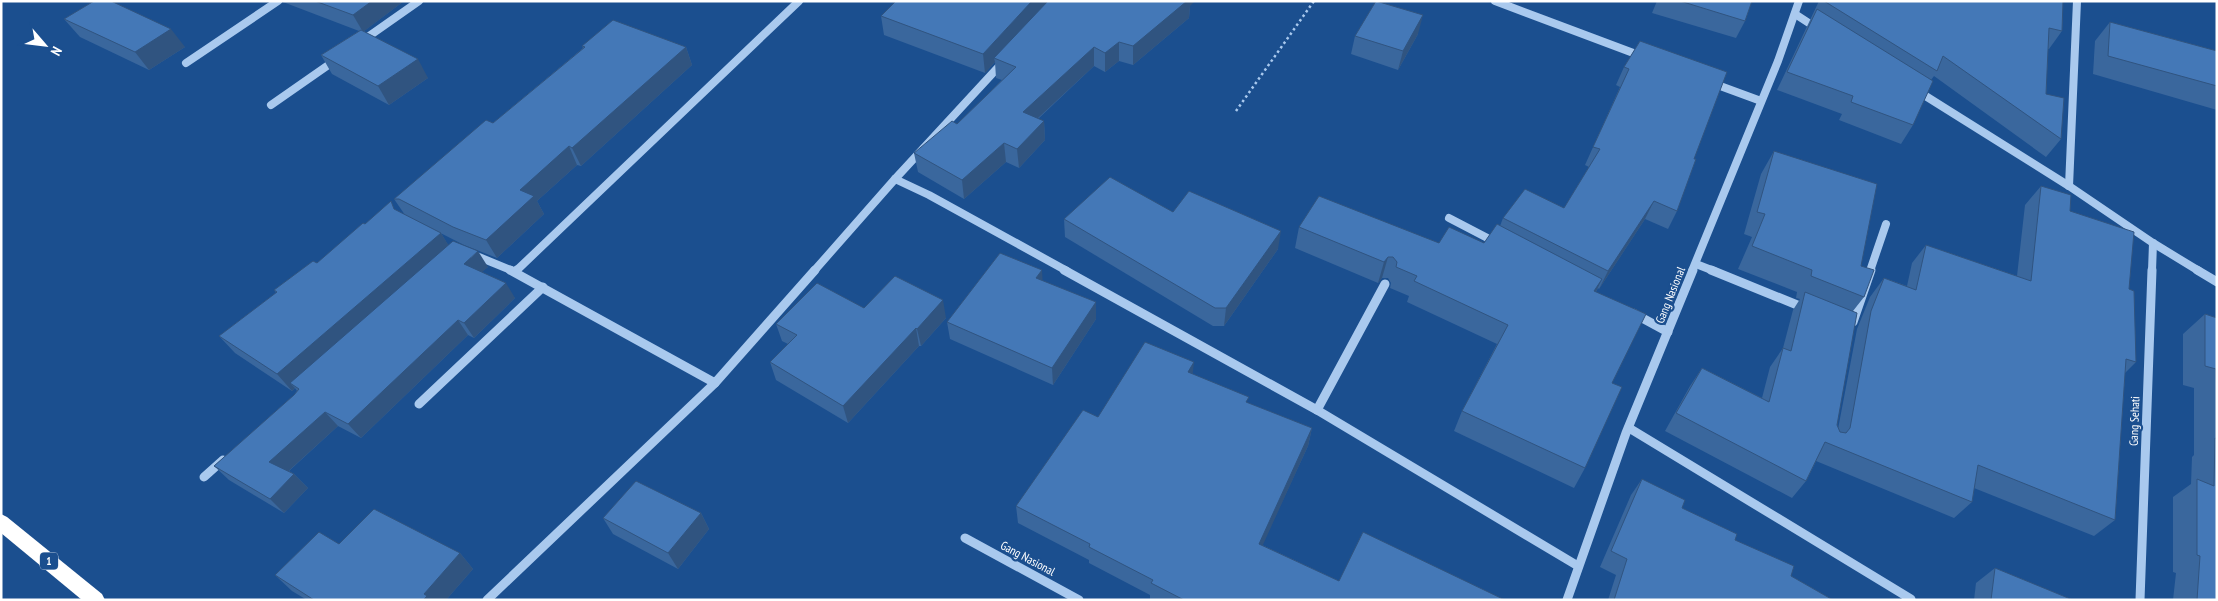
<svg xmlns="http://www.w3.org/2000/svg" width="2218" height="601" font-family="'PT Sans Narrow',sans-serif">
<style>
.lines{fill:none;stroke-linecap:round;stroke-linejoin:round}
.path{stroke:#a9c9ee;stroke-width:2.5;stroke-dasharray:2.5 3;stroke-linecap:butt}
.minor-far1{stroke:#a9c9ee;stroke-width:8}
.minor{stroke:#a9c9ee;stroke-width:9}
.highway{fill:#fff;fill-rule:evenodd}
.wall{fill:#3a679d}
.shaded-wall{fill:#305480}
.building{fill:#4478b7;stroke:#305480}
.labels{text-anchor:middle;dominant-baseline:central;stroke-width:4.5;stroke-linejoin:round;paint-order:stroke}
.shield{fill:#1b4f8f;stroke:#bbcadd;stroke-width:1}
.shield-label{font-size:11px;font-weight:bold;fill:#fff}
.street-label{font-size:12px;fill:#fff;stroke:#1b4f8f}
</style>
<rect width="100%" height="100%" fill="#1b4f8f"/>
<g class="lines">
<!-- path -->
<polyline class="path" points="1236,111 1314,1"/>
<!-- minor-far1 -->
<g class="minor-far1">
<polyline points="1495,1 1644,57"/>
<polyline points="1795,14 1818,29"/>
<polyline points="362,41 419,1"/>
<polyline points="186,63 278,1"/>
<polyline points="1712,83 1761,101"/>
<polyline points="1916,90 2069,186 2153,243 2199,271"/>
<polyline points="271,105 337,59"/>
<polyline points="895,179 929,195 1067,271"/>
<polyline points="2069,186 2077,1"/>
<polyline points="1449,218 1497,243"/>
<polyline points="474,255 513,271"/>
<polyline points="1696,264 1714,271"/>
<polyline points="516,271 799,1"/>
<polyline points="814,271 895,179 1003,62"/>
<polyline points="1692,271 1778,61 1799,1"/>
<polyline points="1870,271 1886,224"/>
<polyline points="2152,271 2153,243"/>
</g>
<!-- minor -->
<g class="minor">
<polyline points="510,270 715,383 815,270"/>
<polyline points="1064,270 1317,410 1578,566"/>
<polyline points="1711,270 1807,309"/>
<polyline points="2197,270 2217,282"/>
<polyline points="515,272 517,270"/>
<polyline points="1633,313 1668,332"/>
<polyline points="1853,322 1871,270"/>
<polyline points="419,404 543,287"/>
<polyline points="1317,410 1385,284"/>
<polyline points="1629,428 1911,599"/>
<polyline points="204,477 223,460"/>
<polyline points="965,538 1079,600"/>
<polyline points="487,600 715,383"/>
<polyline points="1567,600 1626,433 1693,270"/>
<polyline points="2140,600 2152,270"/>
</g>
<!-- highway -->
<polygon class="highway" points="1,514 7,517 102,594 105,600 82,600 1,533"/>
</g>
<!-- wall -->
<g class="wall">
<polygon points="283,1 404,1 364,31 428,78 389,105 332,74 321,55 359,31 283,2"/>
<polygon points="1657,1 1752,1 1745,21 1736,38 1652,13"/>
<polygon points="1819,1 2063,1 2062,31 2049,49 2048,49 2046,94 2061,139 2046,157 1934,76 1931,80 1913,125 1901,144 1839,120 1842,114 1777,90"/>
<polygon points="1190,6 1189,18 1133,65 1119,61 1105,72 1094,66 1038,119 1044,121 1045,140 1019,168 1006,162 964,199 918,172 914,153 957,124 1002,80 996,78 995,62 985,73 884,35 881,16"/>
<polygon points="64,19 185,47 149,70 80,37"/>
<polygon points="2110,22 2217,51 2217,110 2093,74 2095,41"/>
<polygon points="1418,34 1398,70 1351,54 1355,36"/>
<polygon points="1640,41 1694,159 1677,211 1668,229 1645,219 1599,289 1598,288 1596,292 1612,383 1585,468 1574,488 1454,431 1462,411 1497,344 1407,302 1409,296 1390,288 1391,283 1388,278 1382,278 1378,283 1295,248 1299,227 1439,243 1484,243 1500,226 1503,218 1564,208 1589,167 1585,165 1620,87 1616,85 1624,67"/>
<polygon points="582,46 686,47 692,65 581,166 577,165 537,201 544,214 497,258 464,245 409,217 441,233 448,245 488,267 481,272 515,298 474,338 468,335 361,438 338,426 289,471 294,474 308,488 284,513 229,480 214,466 294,395 297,391 295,388 292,391 235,353 219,336 276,293 274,290 317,263 365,224 397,211 405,215 394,199 493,123 583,48"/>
<polygon points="1774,151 1861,266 1864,297 1853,311 1837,425 1838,429 1857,329 1870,297 1884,278 1907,286 1912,263 1926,245 2017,276 2025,205 2041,186 2070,211 2129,289 2136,362 2125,373 2115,520 2094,536 1974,488 1972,502 1954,518 1816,461 1806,481 1792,498 1665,431 1690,386 1702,368 1762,398 1770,367 1783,348 1793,310 1800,299 1796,298 1797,292 1738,269 1752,237 1744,234 1761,174"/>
<polygon points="1173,212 1278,249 1224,326 1213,326 1065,237 1064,219"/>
<polygon points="1042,270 1042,281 1096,302 1096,319 1053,385 950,339 947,322"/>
<polygon points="864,308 946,318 921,346 919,346 848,423 776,380 770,362 788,344 782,341 776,324"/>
<polygon points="2205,314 2217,318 2217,600 2173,600 2176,573 2173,572 2173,497 2191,484 2192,457 2194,455 2194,388 2183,385 2183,334"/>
<polygon points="1193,374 1248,403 1312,428 1308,446 1262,545 1339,581 1505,600 1152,600 1150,599 1150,595 1089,563 1089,560 1018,523 1016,506 1098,417"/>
<polygon points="1642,479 1682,508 1735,540 1791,576 1833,600 1608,600 1616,575 1600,567 1631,495"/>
<polygon points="701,513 709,529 678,569 613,534 603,518"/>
<polygon points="339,544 460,553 473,569 446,600 307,600 292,591 275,575"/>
<polygon points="1995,568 2073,600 1974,600 1976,583"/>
</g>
<!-- shaded-wall -->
<g class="shaded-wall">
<polygon points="372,1 404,1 363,32 353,15"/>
<polygon points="1032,1 1051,1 994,58 995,62 985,73 983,54"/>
<polygon points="1183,1 1195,1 1190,6 1189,18 1133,65 1133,46"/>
<polygon points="1423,15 1418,34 1398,70 1403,51"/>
<polygon points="171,29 185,47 149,70 135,52"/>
<polygon points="1119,42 1119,61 1105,72 1105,53"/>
<polygon points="686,47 692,65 581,166 572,148"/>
<polygon points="1094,47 1094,66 1024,131 1023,112"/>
<polygon points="418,59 428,78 389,105 378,86"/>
<polygon points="1044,121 1045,140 1019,168 1017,149"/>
<polygon points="1004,143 1006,162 964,199 962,180"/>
<polygon points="569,146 577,165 537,201 544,214 497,258 486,240 520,190"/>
<polygon points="1654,201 1645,219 1599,289 1608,271"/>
<polygon points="1281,231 1278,249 1224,326 1226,308"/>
<polygon points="441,233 452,251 290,383 295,388 292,391 277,374"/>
<polygon points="478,251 488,267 473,280 464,264"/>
<polygon points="1388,257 1382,278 1378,283 1384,262"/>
<polygon points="1042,270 1043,287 1036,278"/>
<polygon points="1602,279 1592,300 1594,291"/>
<polygon points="506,283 515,298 474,338 464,323"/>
<polygon points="943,300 946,318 921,346 917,329"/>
<polygon points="1096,302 1096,319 1053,385 1052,368"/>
<polygon points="458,320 468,335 361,438 348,424"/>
<polygon points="916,328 919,346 848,423 843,406"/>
<polygon points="1194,362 1192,380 1188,372"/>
<polygon points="325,412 338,426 283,476 269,462"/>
<polygon points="1312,428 1308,446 1256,560 1259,544"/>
<polygon points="294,474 308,488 284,513 270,499"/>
<polygon points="701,513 709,529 678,569 668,553"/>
<polygon points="460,553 473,569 446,600 423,600 424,594"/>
</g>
<!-- building -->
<g class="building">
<polygon points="94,1 111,1 171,29 135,52 64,19"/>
<polygon points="315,1 372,1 353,15"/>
<polygon points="896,1 1032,1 983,54 881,16"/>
<polygon points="1048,1 1187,1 1133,46 1119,42 1105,53 1094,47 1023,112 1044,121 1017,149 1004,143 962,180 914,153 952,121 957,124 1016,67 994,58"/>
<polygon points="1376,1 1423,15 1403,51 1355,36"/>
<polygon points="1680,1 1752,1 1745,21"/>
<polygon points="1824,1 2063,1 2062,31 2049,28 2046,94 2064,98 2061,139 1943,56 1937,71"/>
<polygon points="1817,9 1933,81 1913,125 1851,102 1853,96 1787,72"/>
<polygon points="613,20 686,47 572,148 569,146 520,190 534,196 486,240 453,227 399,199 394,199 486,120 493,123 585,47 582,46"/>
<polygon points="2110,22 2217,51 2217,86 2108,56"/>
<polygon points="361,30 418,59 378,86 321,55"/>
<polygon points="1640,41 1727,72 1694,159 1696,159 1677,211 1654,201 1608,271 1503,218 1525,189 1564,208 1600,149 1593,147 1629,69 1624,67"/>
<polygon points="1774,151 1877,184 1861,266 1874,270 1864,297 1811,276 1812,270 1752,246 1765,214 1757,212"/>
<polygon points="1110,177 1173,212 1189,191 1281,231 1226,308 1215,308 1064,219"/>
<polygon points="2041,186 2071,195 2070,211 2134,232 2129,289 2134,291 2136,362 2126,359 2115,520 1978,465 1972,502 1825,442 1806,481 1676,413 1702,368 1769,402 1783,348 1791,351 1805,292 1857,313 1837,425 1840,432 1846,433 1850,428 1871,311 1884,278 1916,290 1926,245 2031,281"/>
<polygon points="1319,196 1439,243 1449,227 1484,243 1497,224 1602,279 1594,291 1646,314 1612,383 1622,387 1585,468 1462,411 1508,325 1414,281 1417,276 1396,267 1397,262 1393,257 1388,257 1384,262 1299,227"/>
<polygon points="391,201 394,209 441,233 277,374 219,336 277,292 274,290 313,261 317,263 363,223 365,224"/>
<polygon points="453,241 478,251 464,264 506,283 464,323 458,320 348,424 325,412 269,462 294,474 270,499 214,466 294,395 299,389 290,383"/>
<polygon points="1000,253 1042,270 1036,278 1096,302 1052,368 947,322"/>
<polygon points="895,276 943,300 917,329 916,328 843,406 770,362 797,335 776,324 817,283 864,308"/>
<polygon points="2205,314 2217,318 2217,398 2216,369 2205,366"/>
<polygon points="1145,342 1194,362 1188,372 1249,397 1246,402 1312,428 1259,544 1339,581 1363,532 1505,600 1184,600 1151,583 1153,580 1089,547 1090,544 1016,506 1083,410 1098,417"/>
<polygon points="2215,438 2217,439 2217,600 2197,600 2200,556 2197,555 2197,479 2214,486"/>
<polygon points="1642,479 1685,500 1682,508 1737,534 1735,540 1794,566 1791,576 1833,600 1614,600 1627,559 1611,551"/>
<polygon points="636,481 701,513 668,553 603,518"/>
<polygon points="374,509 460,553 424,594 427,596 423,600 314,600 275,575 319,532 339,544"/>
<polygon points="1995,568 2073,600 1991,600"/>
</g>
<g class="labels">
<!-- shield labels -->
<rect class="shield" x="40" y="552.5" width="18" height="17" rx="4"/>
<g class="shield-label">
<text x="49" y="561">1</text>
</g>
<!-- street labels -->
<g class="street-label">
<text transform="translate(1670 295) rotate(-68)">Gang Nasional</text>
<text transform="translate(2134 421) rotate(-88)">Gang Sehati</text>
<text transform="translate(1028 558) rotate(28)">Gang Nasional</text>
</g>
</g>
<!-- border -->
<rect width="2218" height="601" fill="none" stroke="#ffffff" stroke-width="5"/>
<!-- north arrow -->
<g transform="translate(45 45) rotate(118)" stroke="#1b4f8f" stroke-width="4" paint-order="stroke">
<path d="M0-4L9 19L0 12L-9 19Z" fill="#ffffff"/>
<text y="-8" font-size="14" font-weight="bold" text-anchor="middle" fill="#ffffff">N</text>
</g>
</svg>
